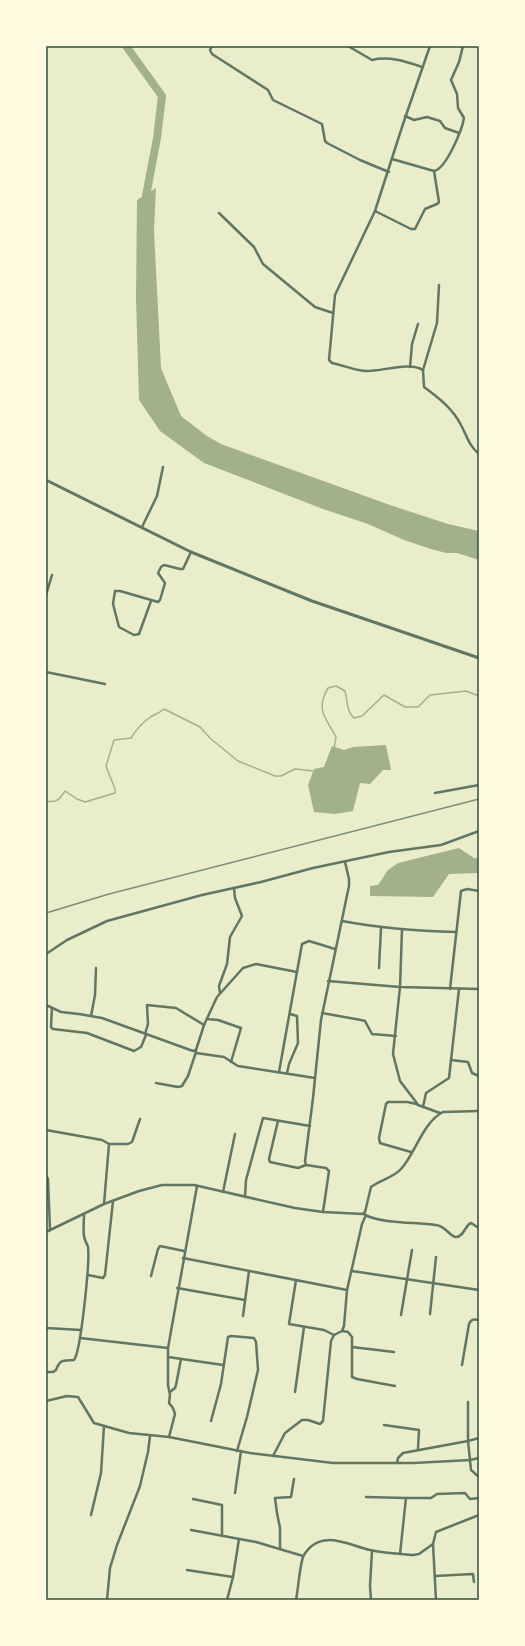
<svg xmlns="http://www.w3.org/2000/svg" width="525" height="1646" font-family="'Fira Sans',sans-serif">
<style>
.water{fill:#a3b18a}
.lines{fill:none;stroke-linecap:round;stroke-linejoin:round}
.stream{stroke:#a3b18a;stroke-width:1.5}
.river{stroke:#a3b18a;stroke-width:8}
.minor{stroke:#617663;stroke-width:2.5}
.tertiary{stroke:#617663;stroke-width:3}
.rail{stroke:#7c8e77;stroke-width:1.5}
.neatline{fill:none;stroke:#344e41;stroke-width:1.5}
</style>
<rect width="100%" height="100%" fill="#e9edc9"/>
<!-- water -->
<g class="water">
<polygon points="156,188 154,231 161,368 181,416 207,436 221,444 390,505 448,524 479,531 479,560 457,553 446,553 431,549 404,540 368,524 323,509 204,463 160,431 139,400 136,298 137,200"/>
<polygon points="386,745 391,770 383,770 370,784 360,783 353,811 335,814 314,812 308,785 314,769 324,767 332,746 344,750 353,747"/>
<polygon points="459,848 474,858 479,858 479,873 449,874 433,897 370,896 370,886 378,885 388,870 398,863"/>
</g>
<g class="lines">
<!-- stream -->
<g class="stream">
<path d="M334,749L336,737C326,718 315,710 328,688L336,686L345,691C348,702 346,710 354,718L362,716L384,695L405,707H418L430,695L466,691L479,696"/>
<path d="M46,801C57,803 59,800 65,791L77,799L85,802L115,793V789L106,766L114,740L131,738C136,730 142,723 149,718C154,714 159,714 164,709L200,727L211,739L238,761L275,776H281L295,769L314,771"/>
</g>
<!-- river -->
<polyline class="river" points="126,46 162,96 157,138 146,196 146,204"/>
<!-- minor -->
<g class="minor">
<polyline points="212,46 210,50 212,54 268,90 273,100 322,124 325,141 327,143 360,160 389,172"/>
<path d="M348,46L372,60C389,56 405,61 422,67"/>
<path d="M430,46L403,124L375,211L335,295L329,360L332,363C342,365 354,370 365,371C381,372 409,361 423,370L424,387C439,398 453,409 461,425C467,436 469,446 479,454"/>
<polyline points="405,116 414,120 427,117 440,121 445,128 459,133"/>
<path d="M392,159L434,171C446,169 462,130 464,118L458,108L457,94L451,80L459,62L463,46"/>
<polyline points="375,211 411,229 415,229 425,209 437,204 439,202 434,171"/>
<polyline points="219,213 254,247 263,264 315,307 333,313"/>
<polyline points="410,367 412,344 418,324"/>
<polyline points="423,370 437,323 439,285"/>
<polyline points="142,527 157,496 163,467"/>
<polyline points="46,595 52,575"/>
<polyline points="151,601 139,634 134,635 119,627 113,604 115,591 120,591 158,602 160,600 165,583 158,573 161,567 164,565 180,569 183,569 191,552"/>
<polyline points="46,672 105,684"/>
<polyline points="435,793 479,785"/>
<path d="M342,921C380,928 417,931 456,932"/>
<polyline points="402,930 400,987 393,1054 400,1081 416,1102 418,1105 440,1113"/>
<polyline points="46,954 67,940 107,921 202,895 261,882 313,868 389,852 441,845 479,831"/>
<polyline points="379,968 381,928"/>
<polyline points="328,981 400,987 479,989"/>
<polyline points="450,989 461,891 467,889 479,891"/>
<polyline points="220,993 219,986 227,964 230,937 242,916 235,898 234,888"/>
<polyline points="46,1005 61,1012 79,1014 102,1018 193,1051 196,1050 204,1025 217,997 243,968 256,964 297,972"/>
<polyline points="52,1008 51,1027 53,1029 87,1033 134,1051 141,1047 146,1035"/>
<polyline points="322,1013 361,1020 365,1021 372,1034 396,1036"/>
<polyline points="91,1016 95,995 96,968"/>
<polyline points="207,1019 218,1020 241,1028 231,1062"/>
<polyline points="145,1034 148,1024 147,1005 176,1008 204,1025"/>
<polyline points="196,1053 224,1057 238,1066 315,1078"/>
<polyline points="451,1060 468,1062 472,1073 479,1076"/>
<polyline points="279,1072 302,944 309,941 335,949"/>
<polyline points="287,1073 289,1064 298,1043 297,1016 290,1014"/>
<polyline points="156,1083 178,1087 182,1086 188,1076 196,1052"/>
<polyline points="423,1107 426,1093 449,1078 459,989"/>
<polyline points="278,1121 269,1159 270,1162 298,1168 306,1165"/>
<polyline points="46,1130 102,1140 109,1144 104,1204"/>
<polyline points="109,1144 128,1144 132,1142 140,1119"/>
<polyline points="411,1152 383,1144 380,1143 379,1138 386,1104 388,1102 407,1102 417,1104"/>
<polyline points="46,1175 48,1179 50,1230"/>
<polyline points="223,1192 235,1134"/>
<polyline points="245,1197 246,1180 263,1118 310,1126"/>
<polyline points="323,1212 329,1171 326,1168 306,1165 305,1161 313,1098 321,1020 349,886 349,879 345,862"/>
<path d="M365,1215C384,1224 415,1222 436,1225C446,1226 450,1237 456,1237C464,1237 465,1225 471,1223L479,1228"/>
<path d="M46,1232L104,1204L139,1191L162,1185H194L295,1208L323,1212L363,1214L365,1212L371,1187C380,1180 393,1178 401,1169C415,1154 423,1122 443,1112L479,1111"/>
<polyline points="183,1258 347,1290"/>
<polyline points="352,1271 479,1290"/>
<polyline points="88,1275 103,1278 105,1275 113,1201"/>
<polyline points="151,1276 158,1249 160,1246 184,1251"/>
<polyline points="296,1280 289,1324 324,1330 334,1335"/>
<polyline points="177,1288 245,1300"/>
<polyline points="430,1314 436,1257"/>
<polyline points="401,1315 412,1250"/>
<polyline points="243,1316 249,1271"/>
<polyline points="46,1328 81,1330"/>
<polyline points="342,1331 348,1332 352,1337 352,1377 357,1379 395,1386"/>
<polyline points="80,1338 168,1348"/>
<polyline points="352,1347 394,1352"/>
<polyline points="168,1357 223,1365"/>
<path d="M462,1365L469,1324C471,1319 474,1319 479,1320"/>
<path d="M46,1372H53L56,1370C60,1359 63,1361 74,1360C81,1351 90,1261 88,1247C87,1243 84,1240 84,1236C83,1229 84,1221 84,1214"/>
<polyline points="170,1392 175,1388 176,1385 181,1359"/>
<polyline points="295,1392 304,1327"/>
<polyline points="46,1401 67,1396 78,1397 94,1423 129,1433 169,1437 250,1453 333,1463 414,1463 470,1460 471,1470 479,1477"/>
<polyline points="211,1421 221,1384 228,1337 231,1336 254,1338 256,1342 258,1370 247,1417 237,1451"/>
<polyline points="384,1425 419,1430 418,1449"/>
<polyline points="169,1437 175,1414 173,1408 169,1403 170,1395 168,1385 168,1348 197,1186"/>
<polyline points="479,1438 468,1441 470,1460 479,1458"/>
<polyline points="273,1456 285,1433 302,1420 308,1420 320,1424 323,1421 331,1341 334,1335 342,1331 344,1326 347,1290 362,1224 366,1215"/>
<polyline points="397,1463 398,1458 403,1453 468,1441 468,1402"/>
<polyline points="235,1493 241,1451"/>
<polyline points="366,1497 406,1498 400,1554"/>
<polyline points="406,1498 431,1498 437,1494 465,1493 470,1499 479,1498"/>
<polyline points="193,1499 222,1505 222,1536"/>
<polyline points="91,1515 101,1473 104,1426"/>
<polyline points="191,1530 256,1542 303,1556"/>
<polyline points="280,1549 280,1528 277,1513 275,1498 291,1497 294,1479"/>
<polyline points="187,1570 233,1577"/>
<polyline points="435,1576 473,1574 474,1582"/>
<polyline points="107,1600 110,1568 117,1545 140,1486 148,1452 150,1436"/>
<polyline points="227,1600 233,1577 239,1539"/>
<path d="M296,1600C298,1591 300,1561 304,1555C320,1528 348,1545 370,1550C384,1553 399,1554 413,1555L419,1554L433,1544"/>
<polyline points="371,1600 370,1586 372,1551"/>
<polyline points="436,1600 433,1544 436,1532 479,1515"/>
</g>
<!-- tertiary -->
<polyline class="tertiary" points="46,480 191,552 312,601 479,658"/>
<!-- rail -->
<polyline class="rail" points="46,913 109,894 479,799"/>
</g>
<!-- border -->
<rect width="525" height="1646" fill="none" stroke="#fefae0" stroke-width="94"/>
<rect x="47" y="47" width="431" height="1552" class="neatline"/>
</svg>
